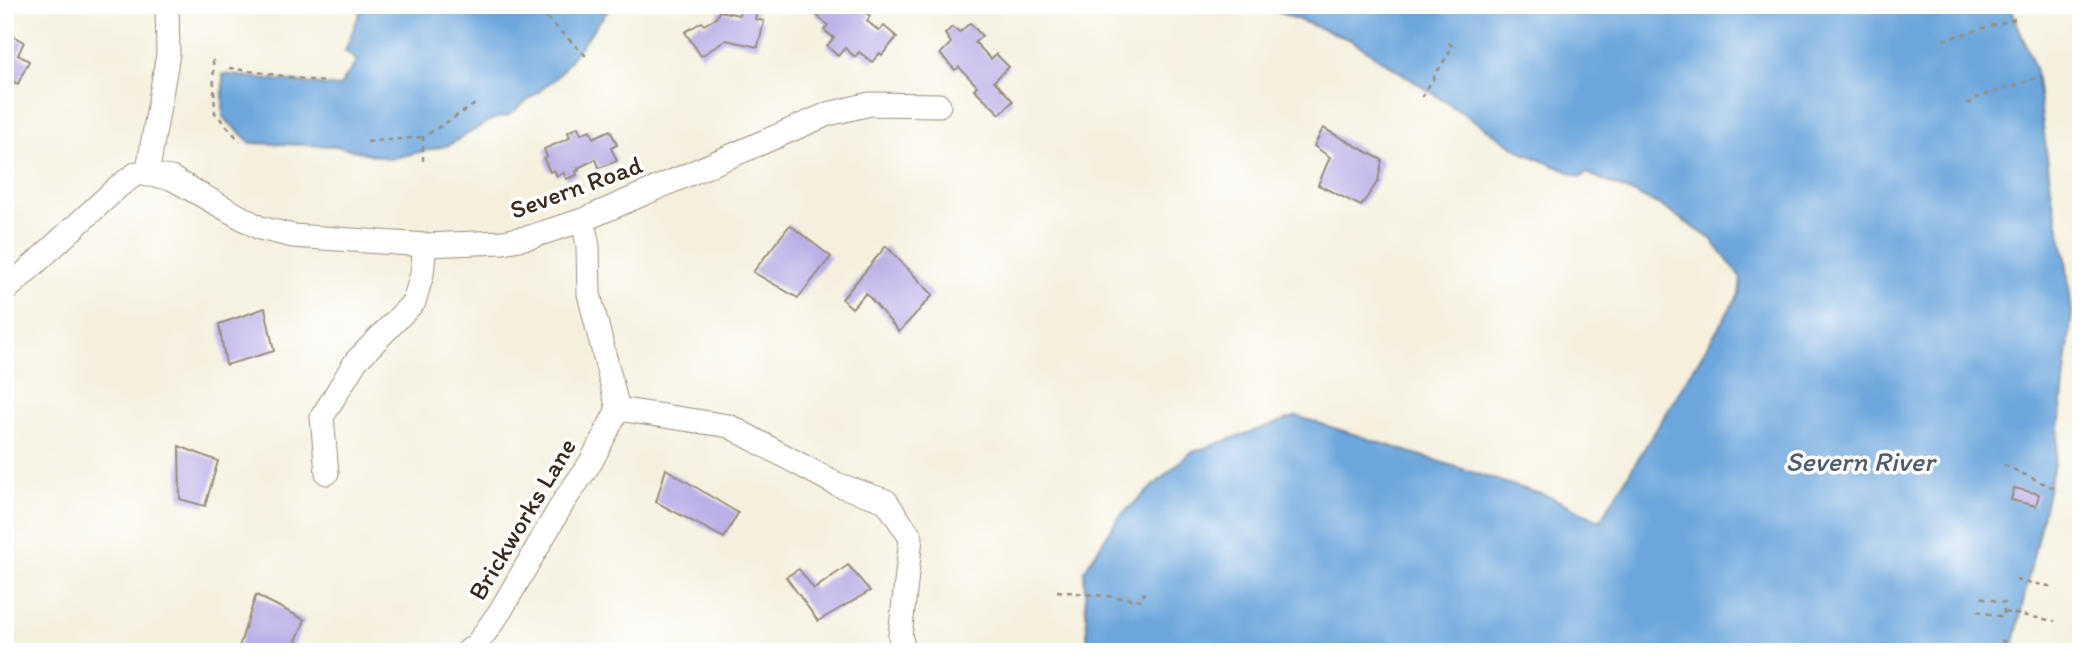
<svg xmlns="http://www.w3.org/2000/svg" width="2086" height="657" font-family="Itim,sans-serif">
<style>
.water{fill:#6ca6dc;stroke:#54687d;stroke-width:2}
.building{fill:#baafe6}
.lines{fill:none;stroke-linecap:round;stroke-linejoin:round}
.minor-casing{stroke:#988d7e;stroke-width:25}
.path{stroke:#988d7e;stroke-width:2.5;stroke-dasharray:5 5;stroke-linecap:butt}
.minor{stroke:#fff;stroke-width:23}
.labels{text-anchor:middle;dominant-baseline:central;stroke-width:7;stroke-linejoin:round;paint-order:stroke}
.street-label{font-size:26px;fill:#3b2a1e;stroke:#fff}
.water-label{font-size:28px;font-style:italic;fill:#4f5c6a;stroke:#fff}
</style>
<rect width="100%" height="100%" fill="#fff"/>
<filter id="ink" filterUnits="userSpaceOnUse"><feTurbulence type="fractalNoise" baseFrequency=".0143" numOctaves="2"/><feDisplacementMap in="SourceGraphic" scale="14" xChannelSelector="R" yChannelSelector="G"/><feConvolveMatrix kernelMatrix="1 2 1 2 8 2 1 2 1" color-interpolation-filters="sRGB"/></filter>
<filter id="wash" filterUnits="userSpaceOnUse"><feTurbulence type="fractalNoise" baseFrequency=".00686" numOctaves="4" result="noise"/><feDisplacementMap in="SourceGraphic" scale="28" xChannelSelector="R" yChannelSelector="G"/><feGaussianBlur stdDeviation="1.57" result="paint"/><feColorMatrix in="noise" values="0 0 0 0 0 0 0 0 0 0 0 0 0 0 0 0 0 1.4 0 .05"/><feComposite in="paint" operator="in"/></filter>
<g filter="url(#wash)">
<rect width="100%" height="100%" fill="#f5f0de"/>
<!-- water -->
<g class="water">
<polygon points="363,5 612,5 557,77 509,115 493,119 449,145 390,159 336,146 251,143 223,117 223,74 339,87 357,61 345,51"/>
<polygon points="1260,5 2010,5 2036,71 2052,196 2066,259 2072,313 2056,455 2012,652 1088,652 1084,571 1119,517 1190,453 1297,416 1553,498 1600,521 1739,294 1741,278 1711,239 1658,204 1587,173 1581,177 1524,153 1351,40"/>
</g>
<g id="blocks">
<!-- building -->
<g class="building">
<polygon points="822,5 849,5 856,12 860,8 870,16 867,21 879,31 884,26 897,37 882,55 880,53 872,62 859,52 855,57 845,48 838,56 827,46 834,38 824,30 828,25 815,14"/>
<polygon points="741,6 757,10 755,19 764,21 758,47 726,40 701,56 685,32 702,22 704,25 717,17 719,11 739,15"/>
<polygon points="970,23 982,36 975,42 991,59 996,54 1009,67 994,81 1013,101 1000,114 974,89 977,86 959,67 955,70 940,54 951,43 945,34 952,27 960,32"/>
<polygon points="5,32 24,42 18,55 29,61 18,84 5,78"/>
<polygon points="578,127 581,134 590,130 593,138 610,130 617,145 611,148 617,161 599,168 596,159 578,168 579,170 576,171 577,175 566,179 564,173 557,176 554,170 550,172 544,159 547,157 544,149 570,138 568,132"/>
<polygon points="1323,128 1382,160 1378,181 1361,206 1318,185 1330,157 1314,146"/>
<polygon points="790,225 831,257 798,298 753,272"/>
<polygon points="886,246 933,295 899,332 866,293 852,308 842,299"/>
<polygon points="265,308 274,351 226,365 219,324"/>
<polygon points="179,446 218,461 205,506 180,499"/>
<polygon points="666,469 738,513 724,538 656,502"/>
<polygon points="2014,488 2039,494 2036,506 2011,500"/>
<polygon points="848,565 870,591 818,621 786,577 799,569 814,589"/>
<polygon points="256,595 305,620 291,652 238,650"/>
</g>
</g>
</g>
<g filter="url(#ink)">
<use href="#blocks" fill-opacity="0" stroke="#988d7e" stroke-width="2"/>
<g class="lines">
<defs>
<g id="minor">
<polyline points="147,175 168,54 167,5"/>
<polyline points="583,220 588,246 589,294 618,409"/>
<polyline points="5,291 118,187 137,173 171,178 260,228 293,236 425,245 503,242 530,237 583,220 828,114 870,104 939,105"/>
<polyline points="618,409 729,426 836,484 886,501 911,538 900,636 905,652"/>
<polyline points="327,473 322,417 356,361 414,302 422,274 425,245"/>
<polyline points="467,652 477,644 501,610 564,501 591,462 618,409"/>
</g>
</defs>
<!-- minor casing -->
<use href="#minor" class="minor-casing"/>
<!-- path -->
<g class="path">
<polyline points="1121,5 1121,12"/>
<polyline points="554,10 547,18 587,57"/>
<polyline points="1943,40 2015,19"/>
<polyline points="213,60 215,113 240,141"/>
<polyline points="229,68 324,82"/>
<polyline points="1422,97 1453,46 1448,43"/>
<polyline points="1967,103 1972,103 1976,98 2037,78"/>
<polyline points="367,142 423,137"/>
<polyline points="423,161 423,137 477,103"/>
<polyline points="2004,465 2054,488"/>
<polyline points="2016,580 2054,587"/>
<polyline points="1057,591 1142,600 1144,592"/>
<polyline points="1977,611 2003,617 2005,603 1980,597"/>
<polyline points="2004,612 2055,621"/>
<polyline points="2001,640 2021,652"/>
</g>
<!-- minor -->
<use href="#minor" class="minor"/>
</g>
</g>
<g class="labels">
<!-- street labels -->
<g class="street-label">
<text transform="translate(576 187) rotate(-20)">Severn Road</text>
<text transform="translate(522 519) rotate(-59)">Brickworks Lane</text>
</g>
<!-- water labels -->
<g class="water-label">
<text x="1860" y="461">Severn River</text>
</g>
</g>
<!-- margin -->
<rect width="2086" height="657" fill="none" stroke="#fff" stroke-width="28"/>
</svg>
